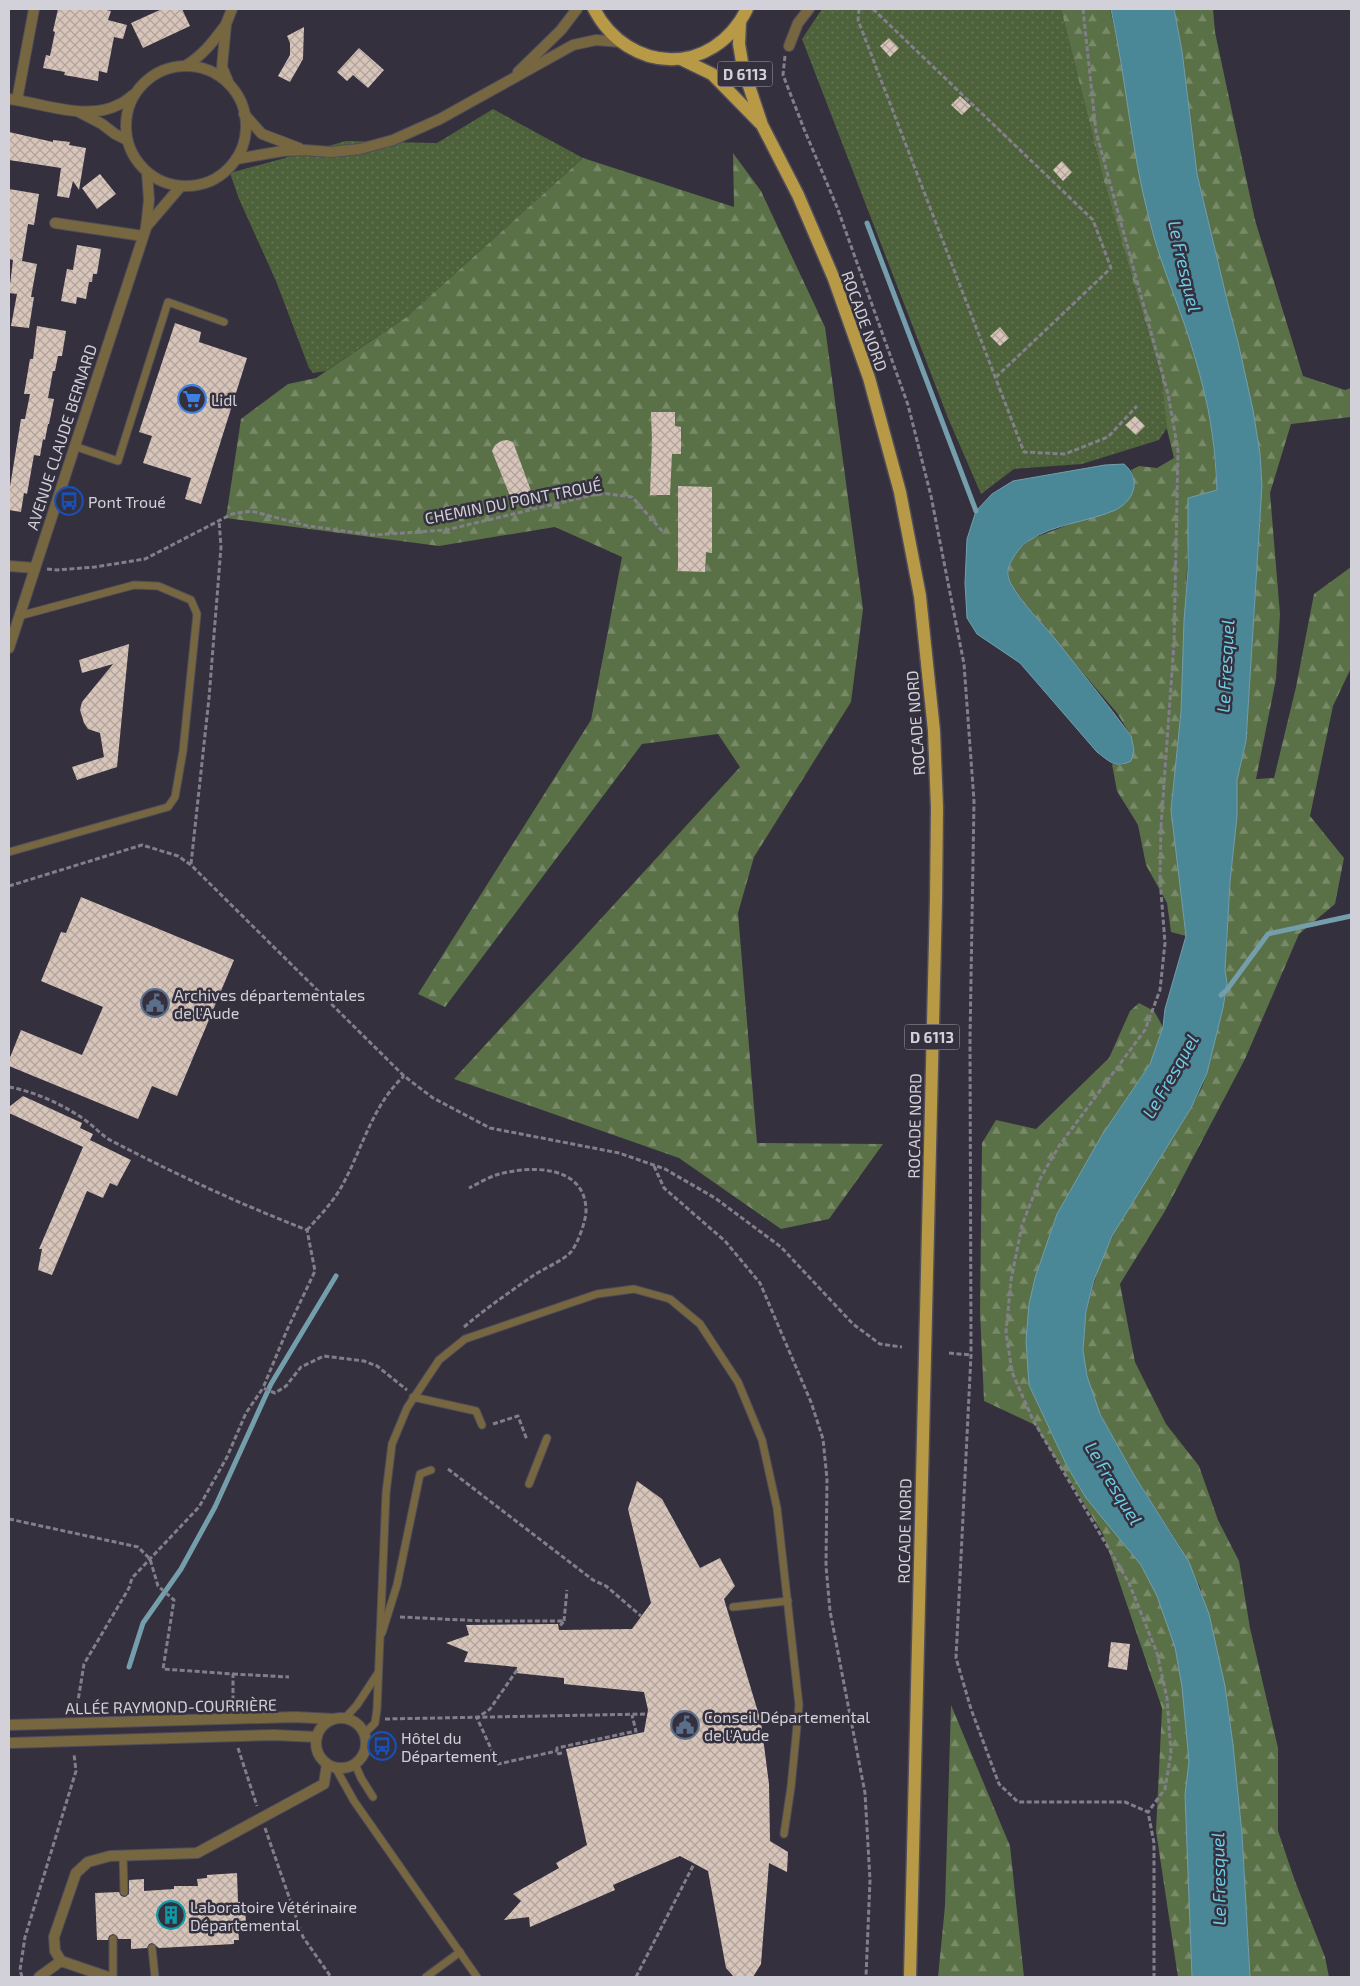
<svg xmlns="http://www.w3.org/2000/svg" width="1360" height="1986" font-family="'Exo 2',sans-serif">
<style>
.grass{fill:url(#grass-dots)}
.forest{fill:url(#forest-firs)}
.water{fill:#4b8897;stroke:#749eab}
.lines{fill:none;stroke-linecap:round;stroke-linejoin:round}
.stream{stroke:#749eab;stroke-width:5}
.building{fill:url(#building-cross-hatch)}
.service-casing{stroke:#504d5a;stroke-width:9}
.minor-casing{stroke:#504d5a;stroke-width:12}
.tertiary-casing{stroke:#504d5a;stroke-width:12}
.primary-casing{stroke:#504d5a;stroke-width:15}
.path{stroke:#827f8b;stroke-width:3;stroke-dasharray:5 2.5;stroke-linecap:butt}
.service{stroke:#766741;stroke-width:7}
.minor{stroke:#766741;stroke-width:10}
.tertiary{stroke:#766741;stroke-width:10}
.primary{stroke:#b89946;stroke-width:12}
.labels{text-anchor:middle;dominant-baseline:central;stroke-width:5;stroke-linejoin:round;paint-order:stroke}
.shield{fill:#34303e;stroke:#a3a0aa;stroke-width:1}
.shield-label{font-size:15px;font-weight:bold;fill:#d2d0d9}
.street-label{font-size:16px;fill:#d2d0d9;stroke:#34303e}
.poi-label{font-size:16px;fill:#d2d0d9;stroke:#34303e;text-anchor:start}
.water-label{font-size:18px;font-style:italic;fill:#6dcee6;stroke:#34303e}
</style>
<defs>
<pattern id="grass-dots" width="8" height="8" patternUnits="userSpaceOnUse" patternTransform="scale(1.25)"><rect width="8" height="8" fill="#4d613a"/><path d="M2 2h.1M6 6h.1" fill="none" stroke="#667756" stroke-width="1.8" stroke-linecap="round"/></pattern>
<pattern id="forest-firs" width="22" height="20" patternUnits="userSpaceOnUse" patternTransform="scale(1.25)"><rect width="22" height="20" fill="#5a7046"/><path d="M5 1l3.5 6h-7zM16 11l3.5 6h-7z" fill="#788a69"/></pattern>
<pattern id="building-cross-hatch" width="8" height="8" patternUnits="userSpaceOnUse" patternTransform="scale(1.25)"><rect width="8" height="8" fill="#d7c5ba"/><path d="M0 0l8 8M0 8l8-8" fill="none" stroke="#b1a39c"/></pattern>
</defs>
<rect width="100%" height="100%" fill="#34303e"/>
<!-- grass -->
<g class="grass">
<polygon points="822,9 1061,9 1103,178 1162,380 1169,425 1159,440 1082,464 1014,469 981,494 948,418 802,39"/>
<polygon points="493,109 583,158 408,316 326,371 313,373 309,368 276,281 239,199 230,173 346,141 437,143"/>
</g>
<!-- forest -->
<g class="forest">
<path d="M1061,9H1110L1180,311C1191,343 1202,377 1208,410C1214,437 1215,464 1217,490L1188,498L1189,519L1181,712L1171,810L1186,936L1171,932L1167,903L1146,865L1138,825L1117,791L1112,764L1123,765L1131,736L1117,713L1026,606L1009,582L1008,569L1016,552L1031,539L1086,518L1134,478L1131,470L1139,466L1157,468L1174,458L1167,429L1162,380L1103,178Z"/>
<polygon points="1174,9 1213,9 1215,32 1255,220 1303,376 1345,390 1351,388 1351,417 1291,424 1270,493 1280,614 1276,679 1256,779 1274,778 1296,687 1314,594 1351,567 1351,668 1333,706 1310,816 1344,858 1335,904 1299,934 1245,1059 1165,1211 1120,1284 1135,1362 1166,1424 1199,1466 1218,1520 1239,1561 1250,1628 1278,1748 1278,1831 1295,1881 1325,1957 1329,1977 1250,1977 1242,1834 1229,1712 1200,1587 1179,1545 1134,1475 1100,1414 1092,1396 1085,1367 1083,1350 1086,1311 1100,1263 1118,1225 1191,1108 1202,1087 1207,1073 1223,1008 1230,882 1237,816 1237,780 1246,741 1260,520 1262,486 1260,454 1238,342 1228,304 1197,174 1182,51"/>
<polygon points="733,153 761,191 825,327 863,609 851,702 754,857 738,913 757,1143 883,1144 829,1219 781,1229 679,1158 454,1079 740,767 718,734 642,744 445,1007 418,994 591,720 622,557 555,527 439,546 226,518 241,419 288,384 316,378 408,316 583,158 734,207"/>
<polygon points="1139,1003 1154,1011 1163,1027 1150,1064 1102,1135 1057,1214 1035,1278 1029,1304 1029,1385 1057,1445 1076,1463 1152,1573 1185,1662 1194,1816 1192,1977 1178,1977 1156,1831 1162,1708 1103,1534 1035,1425 984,1401 980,1311 982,1143 996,1120 1036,1129 1109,1058 1130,1011"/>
<polygon points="951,1705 1010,1846 1024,1977 938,1977 945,1906"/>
</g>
<!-- water -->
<g class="water">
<path d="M1111,9H1174L1182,51L1197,174L1228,304L1238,342L1253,410L1260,454L1262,486L1246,741L1237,780V816L1230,882L1225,970L1227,983L1223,1008L1207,1073L1191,1108L1112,1236L1094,1280L1086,1311L1083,1350L1087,1376L1100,1414L1134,1475L1189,1562L1209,1614L1225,1686L1233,1745L1242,1834L1250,1977H1192L1185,1795L1189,1761L1182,1687L1175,1647L1157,1596L1141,1565L1086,1498L1067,1466L1029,1385L1026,1341L1029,1304L1035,1278L1057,1214L1102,1135L1150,1064L1163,1027L1165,1009L1186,936L1171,810L1181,712L1184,621L1188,570V498L1217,490C1216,471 1215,452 1212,433C1208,402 1199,371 1190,341C1177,300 1159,261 1149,218C1131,150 1126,78 1111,9Z"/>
<path d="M1124,464C1143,480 1133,503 1113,511C1087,522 1054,524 1030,540C1020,546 1014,555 1009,566C1007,571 1008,579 1011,584C1023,605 1041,622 1056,640C1081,672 1107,703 1131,736L1134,750L1131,761C1115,769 1109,761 1097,752L1020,663L977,634L967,618L965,583L967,539L976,511L992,494L1013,481L1105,465Z"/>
</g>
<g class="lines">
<!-- stream -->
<g class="stream">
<polyline points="867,223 976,511"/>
<polyline points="1221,995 1226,991 1268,934 1351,916"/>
<polyline points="129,1667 143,1623 181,1569 215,1507 271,1384 336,1276"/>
</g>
</g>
<!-- building -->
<g class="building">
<polygon points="58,9 102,9 111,11 108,20 127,25 123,39 114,37 107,73 99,71 98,81 64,75 65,72 43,68 46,55 50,56 55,32 53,31"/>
<polygon points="162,9 182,9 190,26 143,48 131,23"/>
<polygon points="304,27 303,59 290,82 278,76 290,55 290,43 287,36"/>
<polygon points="889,38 899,48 890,57 880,46"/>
<polygon points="359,48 384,70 368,88 353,75 347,81 337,72"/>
<polygon points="960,96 971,106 962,115 951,105"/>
<polygon points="9,132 53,142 53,140 70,142 69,145 86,148 79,190 73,181 69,198 57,196 61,168 9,160"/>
<polygon points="1062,161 1072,172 1063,181 1053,170"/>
<polygon points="100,174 116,194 97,209 82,188"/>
<polygon points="9,189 39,194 34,225 28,224 22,261 37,264 31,297 34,297 29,328 11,326 17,294 9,293 13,260 9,259"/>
<polygon points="77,245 101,249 97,274 93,274 92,282 89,282 86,299 77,297 76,304 61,301 67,269 73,270"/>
<polygon points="175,323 201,332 199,342 247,358 201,504 185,499 191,478 143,463 152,436 139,432"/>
<polygon points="37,326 66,331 62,356 58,356 55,371 53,371 48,398 54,399 49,424 48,424 45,440 43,439 40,456 34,455 27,494 24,493 21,512 9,510 9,493 21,419 25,419 30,394 24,394 30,359 33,359"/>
<polygon points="1000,327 1009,338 1000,346 990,336"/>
<polygon points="651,412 675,412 675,426 681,427 681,454 672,454 670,495 650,495 652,441"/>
<polygon points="1135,416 1145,426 1136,435 1125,425"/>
<polygon points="507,440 513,442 534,499 514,506 492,451 495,445 501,441"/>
<polygon points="678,486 712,487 712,553 706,552 705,572 678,571"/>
<polygon points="129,644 117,767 77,780 72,767 104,757 100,733 88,729 84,723 80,710 82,702 113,664 82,673 79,660"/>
<polygon points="81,897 234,960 177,1096 152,1086 138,1119 9,1066 9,1060 21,1030 82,1055 103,1007 41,981 61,932 66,933"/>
<polygon points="23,1096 82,1123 80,1128 93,1134 90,1140 131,1160 117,1186 110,1183 103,1198 87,1191 52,1275 38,1270 42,1249 39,1249 83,1147 9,1113 9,1107"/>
<polygon points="637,1481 662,1499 700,1568 720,1558 735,1586 724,1599 761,1722 769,1784 770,1841 788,1852 787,1872 769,1863 761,1964 753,1977 734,1977 726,1968 708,1871 680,1856 613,1885 615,1890 530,1927 529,1917 504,1920 521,1901 513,1894 559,1868 556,1863 587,1845 566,1749 644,1732 648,1710 644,1692 564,1684 564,1678 516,1673 517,1667 464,1662 468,1652 446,1643 469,1635 466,1625 558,1624 559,1630 632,1629 651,1603 628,1509"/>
<polygon points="1111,1642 1130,1644 1127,1670 1108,1667"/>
<polygon points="237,1873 238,1902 245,1901 246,1928 238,1929 239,1940 234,1940 234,1944 159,1948 152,1943 149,1944 147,1948 131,1949 131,1939 118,1939 117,1936 113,1934 109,1936 108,1940 97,1940 95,1893 119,1892 121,1896 125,1897 129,1894 129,1880 144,1879 144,1891 174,1889 174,1886 198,1886 197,1879 207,1878 207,1875"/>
</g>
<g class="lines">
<defs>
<g id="service">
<polyline points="74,446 118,461 168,302 224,322"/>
<polyline points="9,852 168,807 175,797 183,751 197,614 191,600 158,586 134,585 19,616"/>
<polyline points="413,1397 476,1411 482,1425"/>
<polyline points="529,1484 547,1438"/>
<polyline points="733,1607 788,1601"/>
<polyline points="382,1633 397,1585 420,1474 431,1470"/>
<polyline points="345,1718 357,1705 378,1673"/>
<polyline points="364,1734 375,1723 377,1709 386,1493 392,1444 407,1408 439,1360 465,1339 597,1294 634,1289 670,1299 700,1324 738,1382 762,1440 777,1508 799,1705 791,1787 784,1834"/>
<polyline points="355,1764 361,1778 373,1797"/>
<polyline points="335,1767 354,1801 477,1977"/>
<polyline points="123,1855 124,1892"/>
<polyline points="152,1948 155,1977"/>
<polyline points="113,1977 113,1939"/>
<polyline points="426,1977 460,1952"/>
</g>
<g id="minor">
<polyline points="789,46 798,23 809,9"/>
<path d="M185,66C202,56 213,42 224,27"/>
<polyline points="229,84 222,67 226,24 232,9"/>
<polyline points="17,100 34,9"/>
<polyline points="55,223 143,236"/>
<polyline points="9,566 35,568"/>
<circle cx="341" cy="1743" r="25"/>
<polyline points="9,1725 295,1717 334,1719"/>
<polyline points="9,1743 274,1735 317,1737"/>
<polyline points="39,1977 61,1961"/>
<polyline points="108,1977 61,1961 55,1951 54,1937 76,1873 88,1862 110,1856 197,1853 324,1784 327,1764"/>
</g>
<g id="tertiary">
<circle cx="186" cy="126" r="60"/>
<polyline points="518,72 561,30 577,9"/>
<path d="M9,99C43,103 87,122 120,104C125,102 129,98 133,95"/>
<polyline points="79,112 102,124 115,134 127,140"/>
<polyline points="244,114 262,134 299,148"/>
<polyline points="236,159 283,151 305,150 331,152 360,149 393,140 440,119 573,45 596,40 620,42"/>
<polyline points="146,227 181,186"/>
<polyline points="9,648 146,228 149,200 147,172"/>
</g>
<g id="primary">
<path d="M594,9C629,75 713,77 747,9"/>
<polyline points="740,22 739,44 743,68 762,125 798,195 834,279 869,378 900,492 920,596 934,731 937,808 936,900 910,1977"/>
<polyline points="681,59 712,74 760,123"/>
</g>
</defs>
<!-- service casing -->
<use href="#service" class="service-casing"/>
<!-- minor casing -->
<use href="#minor" class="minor-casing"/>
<!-- tertiary casing -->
<use href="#tertiary" class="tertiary-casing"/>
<!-- primary casing -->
<use href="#primary" class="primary-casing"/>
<!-- path -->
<g class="path">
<polyline points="859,9 858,20 1024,452 1065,454 1108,437 1137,406"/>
<polyline points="873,9 1093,220 1111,268 996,377"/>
<polyline points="1083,9 1096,132 1168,394 1178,450 1174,644 1161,826 1160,879 1165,943 1160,990 1145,1030 1059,1146 1040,1179 1022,1225 1011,1280 1006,1332 1012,1372 1033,1420 1129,1583 1157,1653 1167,1698 1171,1753 1165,1789 1148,1812"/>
<polyline points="785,56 783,75 804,129 837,207 908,405 931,496 964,664 974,801 970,1039 971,1355 956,1658 971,1709 999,1784 1018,1802 1125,1802 1148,1812 1154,1843 1154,1977"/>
<polyline points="47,569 57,570 95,567 145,559 232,514 251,511 308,526 373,535 446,530 601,493 632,497 664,533"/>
<polyline points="191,864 209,698 221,547 219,520"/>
<polyline points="9,886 142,845 178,856 191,865 404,1076 433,1098 490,1128 619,1153 665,1169 715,1198 781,1247 853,1324 880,1344 902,1347"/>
<path d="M9,1087C36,1092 62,1104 85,1120C95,1127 102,1136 112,1141C175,1174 240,1204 307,1230L315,1271L287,1330L263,1388"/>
<polyline points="654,1166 664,1188 725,1241 760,1283 811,1402 823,1439 827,1479 826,1566 830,1611 865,1793 870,1880 866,1977"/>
<path d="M307,1230C318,1218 330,1205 339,1191C361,1154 371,1106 404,1076"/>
<path d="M464,1327C486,1308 510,1292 534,1275C545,1268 560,1262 570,1253C577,1246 586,1221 586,1211C586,1164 529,1165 496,1175C487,1178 477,1184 469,1188"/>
<polyline points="949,1353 971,1355"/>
<polyline points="493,1424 518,1416 527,1440"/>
<polyline points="448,1469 593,1580 606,1586 641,1616"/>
<polyline points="9,1519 138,1547 150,1559 158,1586 174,1600 163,1669 233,1674 233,1707"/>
<polyline points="400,1617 484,1621 564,1621 559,1627"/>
<polyline points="564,1621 567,1590"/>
<polyline points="517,1670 490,1709 477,1718 498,1764 557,1751"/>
<polyline points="233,1674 289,1677"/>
<polyline points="76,1713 84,1664 129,1588 132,1578 199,1507 227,1457 246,1413 263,1388 275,1393 286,1386 301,1367 324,1356 364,1361 377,1366 407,1390"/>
<polyline points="385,1719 647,1714"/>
<polyline points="238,1748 257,1806"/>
<polyline points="562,1753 557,1754 557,1748 636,1731 632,1715"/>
<polyline points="265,1828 303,1937 331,1977"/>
<polyline points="22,1977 20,1970 25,1937 76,1771 74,1754"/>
<polyline points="636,1977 694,1864"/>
</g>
<!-- service -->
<use href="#service" class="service"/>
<!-- minor -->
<use href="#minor" class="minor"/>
<!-- tertiary -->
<use href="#tertiary" class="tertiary"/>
<!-- primary -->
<use href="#primary" class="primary"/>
</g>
<!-- icons -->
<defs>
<symbol id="supermarket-ring" viewBox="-11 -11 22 22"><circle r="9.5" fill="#34303e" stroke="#3f7fe0" stroke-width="1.5"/><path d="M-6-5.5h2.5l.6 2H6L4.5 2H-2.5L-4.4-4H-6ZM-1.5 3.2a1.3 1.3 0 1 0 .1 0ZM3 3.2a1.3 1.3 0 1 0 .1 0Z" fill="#3f7fe0"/></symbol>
<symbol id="bus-ring" viewBox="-11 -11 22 22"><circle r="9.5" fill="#34303e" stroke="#1a4fb4" stroke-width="1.5"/><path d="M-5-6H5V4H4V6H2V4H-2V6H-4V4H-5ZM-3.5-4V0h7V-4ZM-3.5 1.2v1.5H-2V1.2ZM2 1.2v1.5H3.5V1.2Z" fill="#1a4fb4"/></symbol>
<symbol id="civic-ring" viewBox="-11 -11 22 22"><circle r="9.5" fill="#34303e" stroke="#5c6f8a" stroke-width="1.5"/><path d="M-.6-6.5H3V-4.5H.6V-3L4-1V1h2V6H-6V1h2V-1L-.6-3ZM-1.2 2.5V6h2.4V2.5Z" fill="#5c6f8a"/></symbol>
<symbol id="building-ring" viewBox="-11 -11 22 22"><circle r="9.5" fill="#34303e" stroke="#0f9aa8" stroke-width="1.5"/><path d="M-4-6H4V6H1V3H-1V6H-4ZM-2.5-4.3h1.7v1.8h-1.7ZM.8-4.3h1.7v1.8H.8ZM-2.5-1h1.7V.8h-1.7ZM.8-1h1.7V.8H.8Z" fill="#0f9aa8"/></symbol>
</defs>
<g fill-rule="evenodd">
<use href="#supermarket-ring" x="176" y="383" width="32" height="32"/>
<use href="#bus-ring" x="53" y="485" width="32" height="32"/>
<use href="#civic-ring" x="139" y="987" width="32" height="32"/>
<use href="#civic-ring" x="669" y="1709" width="32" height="32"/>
<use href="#bus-ring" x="366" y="1730" width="32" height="32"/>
<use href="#building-ring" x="155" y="1899" width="32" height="32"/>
</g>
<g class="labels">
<!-- shield labels -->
<g class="shield">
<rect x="717.5" y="61.5" width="55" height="25" rx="4"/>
<rect x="904.5" y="1024.5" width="55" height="25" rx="4"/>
</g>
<g class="shield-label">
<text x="745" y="74">D 6113</text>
<text x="932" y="1037">D 6113</text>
</g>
<!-- street labels -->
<g class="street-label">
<text transform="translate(865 321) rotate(70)">ROCADE NORD</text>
<text transform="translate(61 437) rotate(-72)">AVENUE CLAUDE BERNARD</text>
<text transform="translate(513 501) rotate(-11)">CHEMIN DU PONT TROUÉ</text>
<text transform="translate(915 723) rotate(-94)">ROCADE NORD</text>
<text transform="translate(914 1126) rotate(-89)">ROCADE NORD</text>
<text transform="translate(904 1531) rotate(-89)">ROCADE NORD</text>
<text transform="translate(171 1706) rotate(-1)">ALLÉE RAYMOND-COURRIÈRE</text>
</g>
<!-- poi labels -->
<g class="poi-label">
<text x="211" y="399">Lidl</text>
<text x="88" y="501">Pont Troué</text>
<text x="174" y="994">Archives départementales<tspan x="174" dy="18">de l'Aude</tspan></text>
<text x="704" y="1716">Conseil Départemental<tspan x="704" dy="18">de l'Aude</tspan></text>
<text x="401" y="1737">Hôtel du<tspan x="401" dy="18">Département</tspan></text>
<text x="190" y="1906">Laboratoire Vétérinaire<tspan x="190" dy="18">Départemental</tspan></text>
</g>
<!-- water labels -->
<g class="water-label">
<text transform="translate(1185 266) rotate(77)">Le Fresquel</text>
<text transform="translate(1225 666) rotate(-87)">Le Fresquel</text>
<text transform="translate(1170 1076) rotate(-60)">Le Fresquel</text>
<text transform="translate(1114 1483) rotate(59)">Le Fresquel</text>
<text transform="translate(1218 1879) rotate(-91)">Le Fresquel</text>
</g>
</g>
<!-- border -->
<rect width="1360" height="1986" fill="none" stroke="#d2d0d9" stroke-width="20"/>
</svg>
